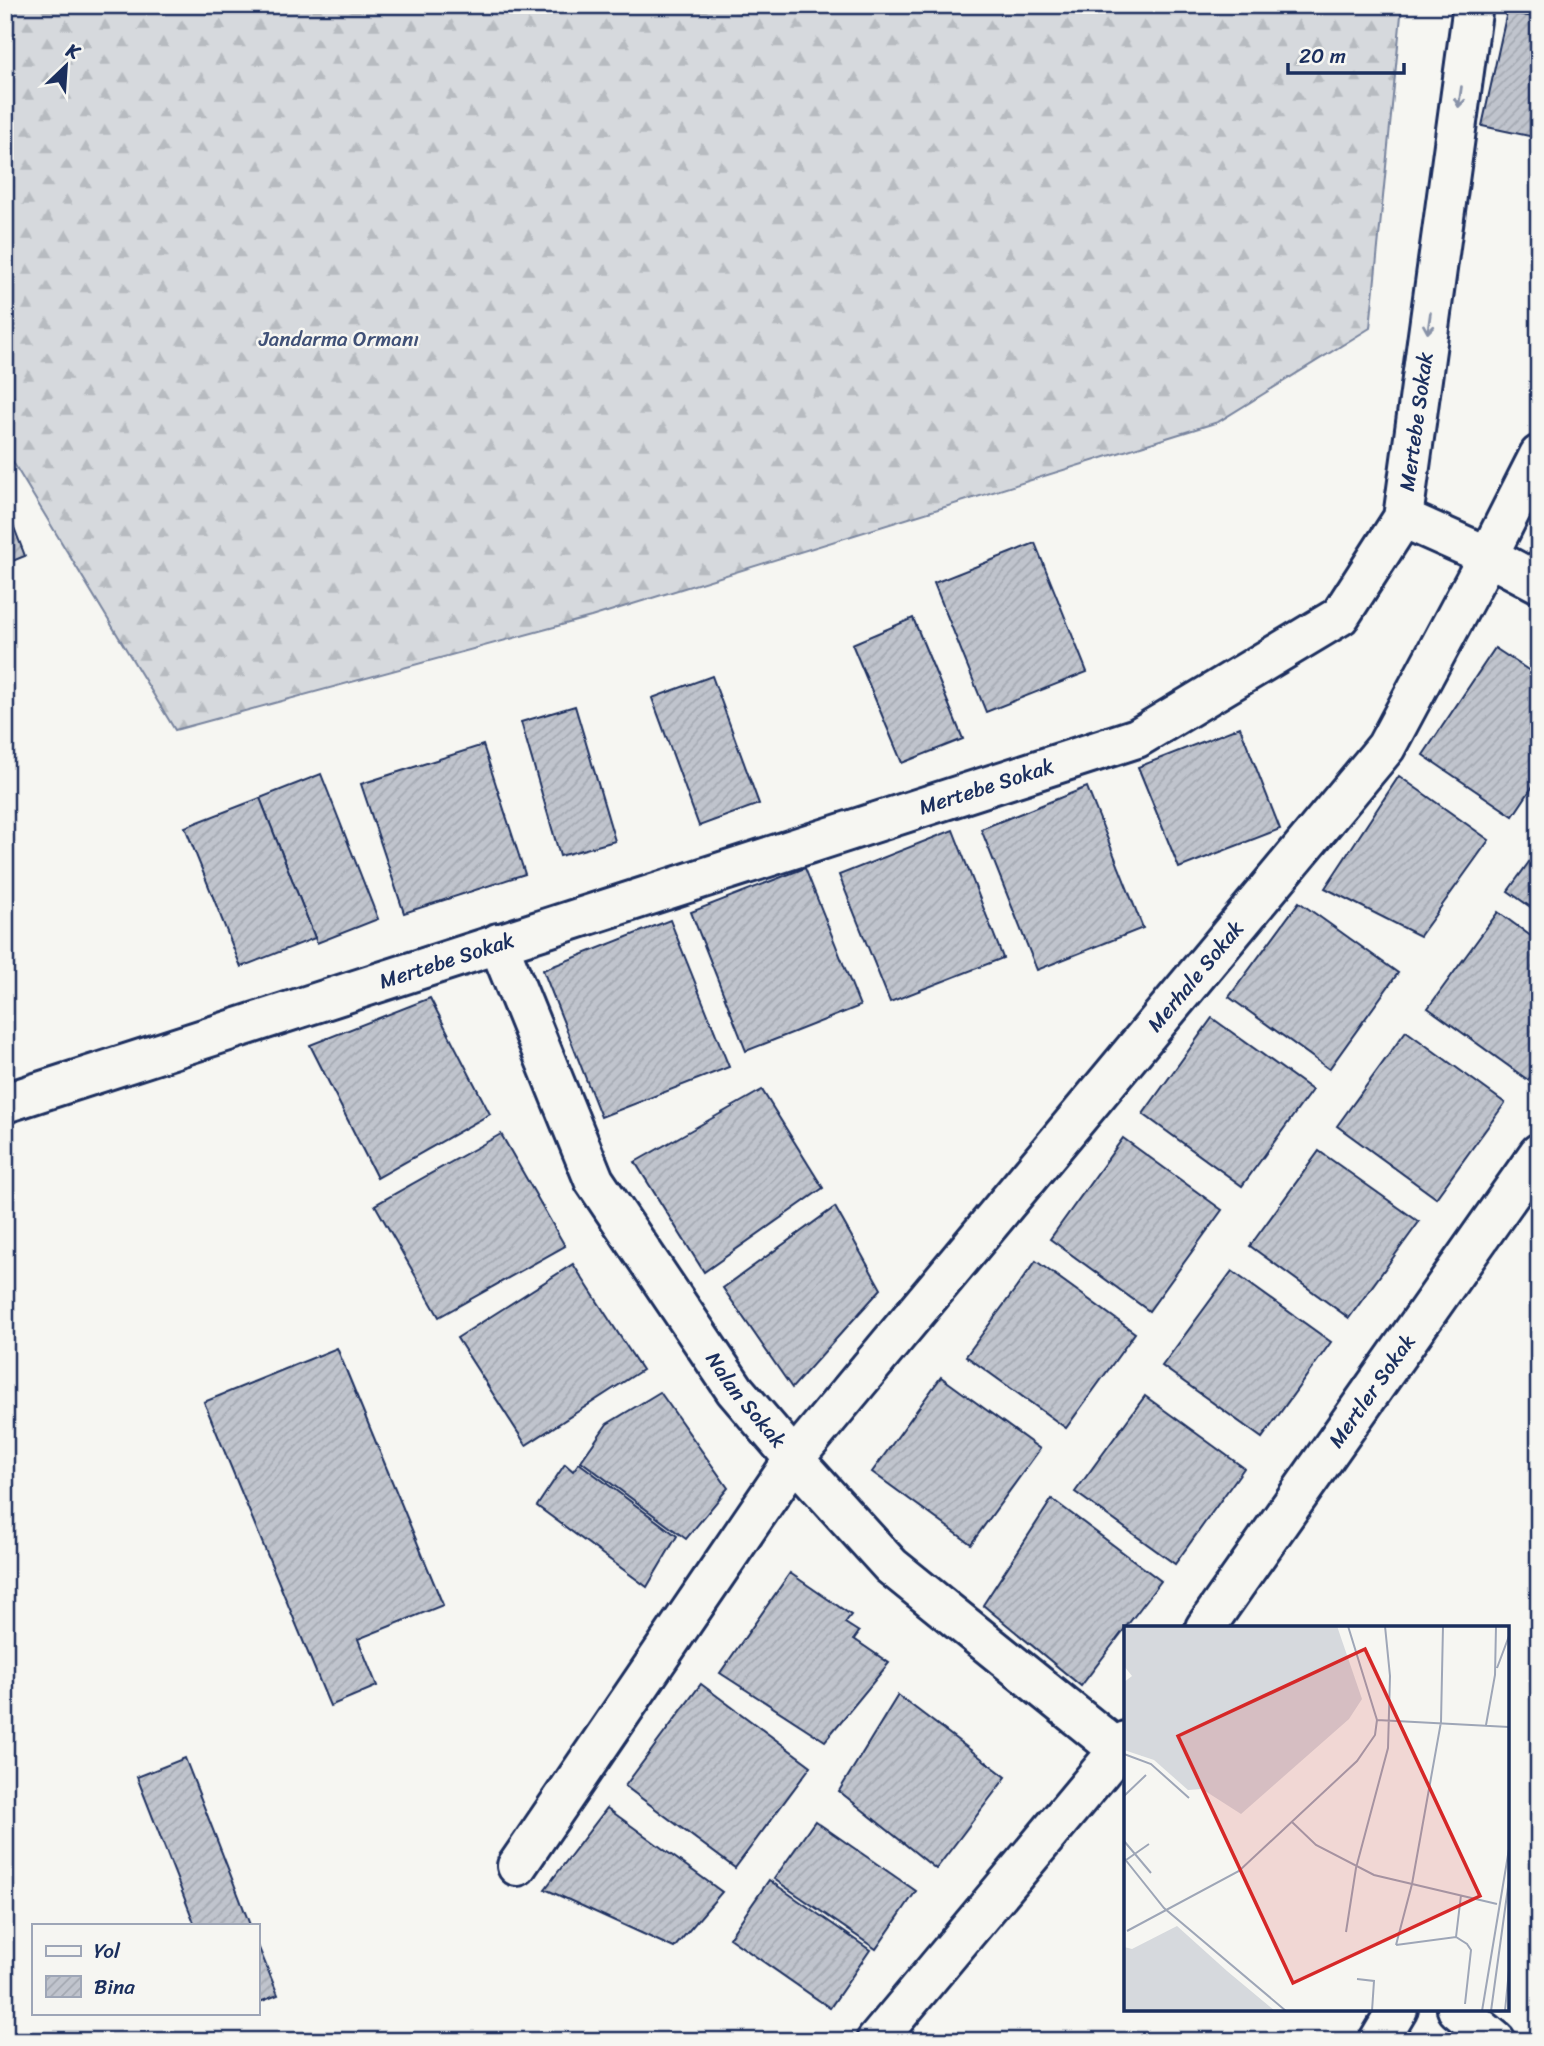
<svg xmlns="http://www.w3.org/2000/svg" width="1544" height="2046" font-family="Sriracha,sans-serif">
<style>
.forest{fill:url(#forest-firs);stroke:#78849e;stroke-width:2}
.building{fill:url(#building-hatch);stroke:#1b2f5e;stroke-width:2}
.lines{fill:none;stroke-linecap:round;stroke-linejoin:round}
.minor-casing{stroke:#1b2f5e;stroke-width:44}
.minor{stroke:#f6f6f2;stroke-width:38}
.oneway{stroke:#8892a8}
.labels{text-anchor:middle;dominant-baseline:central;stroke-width:5;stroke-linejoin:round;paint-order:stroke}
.park-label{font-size:21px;fill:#405177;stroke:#f6f6f2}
.street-label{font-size:21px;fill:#1b2f5e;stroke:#f6f6f2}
.inset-road{fill:none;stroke:#9ea6b7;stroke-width:2}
.view{fill:#d62828;fill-opacity:0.15;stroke:#d62828;stroke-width:3.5}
.inset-edge{fill:none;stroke:#1b2f5e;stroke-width:3.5}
</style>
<defs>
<pattern id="forest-firs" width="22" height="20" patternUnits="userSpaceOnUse" patternTransform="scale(1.75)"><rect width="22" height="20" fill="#d6d9dd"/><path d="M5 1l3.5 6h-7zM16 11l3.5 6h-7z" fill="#b7bbc0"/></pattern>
<pattern id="building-hatch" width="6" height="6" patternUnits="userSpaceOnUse" patternTransform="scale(1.75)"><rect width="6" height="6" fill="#c0c4cd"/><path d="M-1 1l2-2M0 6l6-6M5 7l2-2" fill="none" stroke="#a4a9b2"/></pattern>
</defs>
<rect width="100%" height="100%" fill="#f6f6f2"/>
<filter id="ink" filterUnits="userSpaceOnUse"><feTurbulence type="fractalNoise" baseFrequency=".0143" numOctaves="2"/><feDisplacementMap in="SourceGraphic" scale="14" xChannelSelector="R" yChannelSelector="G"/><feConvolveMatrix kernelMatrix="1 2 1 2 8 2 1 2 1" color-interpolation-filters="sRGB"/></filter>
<g filter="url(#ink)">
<!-- forest -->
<polygon class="forest" points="5,5 1402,5 1370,328 1218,422 591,617 175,730 5,449"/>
<!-- building -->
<g class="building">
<polygon points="1507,12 1539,18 1539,138 1482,126"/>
<polygon points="5,504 25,556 5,564"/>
<polygon points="1035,543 1087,672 986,712 934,583"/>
<polygon points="913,618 963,739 902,763 852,644"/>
<polygon points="1495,648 1539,677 1539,777 1513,816 1423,755"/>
<polygon points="712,676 759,804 699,826 652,698"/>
<polygon points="575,706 615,841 560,856 521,722"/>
<polygon points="1240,727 1280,829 1179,868 1138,767"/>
<polygon points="483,745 525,874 404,913 361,784"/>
<polygon points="321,774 378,919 317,943 260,798"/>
<polygon points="1399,776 1489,840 1420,936 1325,888"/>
<polygon points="1087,787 1143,928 1037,970 981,829"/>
<polygon points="260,798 315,938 241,967 185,827"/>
<polygon points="953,830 1003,958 890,1002 839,875"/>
<polygon points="1539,848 1539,913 1508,891"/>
<polygon points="805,868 860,1006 746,1051 691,912"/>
<polygon points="1299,902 1398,973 1329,1069 1229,997"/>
<polygon points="1498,912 1539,942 1539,1065 1528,1080 1428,1008"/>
<polygon points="670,920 729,1067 601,1117 543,970"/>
<polygon points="430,998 490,1114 377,1178 310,1045"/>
<polygon points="1212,1018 1312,1090 1242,1186 1143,1114"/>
<polygon points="1406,1031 1505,1103 1436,1198 1337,1126"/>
<polygon points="762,1090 823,1188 704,1272 635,1162"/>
<polygon points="501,1134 565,1246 439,1317 375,1205"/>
<polygon points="1123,1138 1222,1210 1149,1311 1050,1239"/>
<polygon points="1319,1151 1419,1222 1349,1318 1250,1246"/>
<polygon points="835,1207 881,1289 792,1388 723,1288"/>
<polygon points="1036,1261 1135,1333 1066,1428 966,1356"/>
<polygon points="573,1264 642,1370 526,1445 457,1338"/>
<polygon points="1232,1271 1331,1342 1262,1438 1162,1366"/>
<polygon points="337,1348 443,1605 358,1639 377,1686 330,1706 204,1402"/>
<polygon points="941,1377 1040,1449 971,1544 872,1472"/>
<polygon points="660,1392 728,1488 686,1539 581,1461 607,1424"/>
<polygon points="1145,1396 1244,1468 1175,1564 1075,1492"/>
<polygon points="579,1463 677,1536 647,1587 537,1506 565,1464 573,1471"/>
<polygon points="1052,1499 1161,1581 1081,1686 983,1605"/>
<polygon points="790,1573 851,1615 845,1623 859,1632 854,1639 889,1663 825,1741 720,1673"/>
<polygon points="701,1684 811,1766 735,1868 625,1786"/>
<polygon points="898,1695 1006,1777 936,1869 839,1791"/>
<polygon points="185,1758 250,1925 195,1925 137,1777"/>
<polygon points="607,1808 722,1892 674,1948 545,1889"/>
<polygon points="815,1821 916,1891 876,1949 774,1879"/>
<polygon points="769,1880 870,1950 830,2008 729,1938"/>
<polygon points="257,1943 278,1995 257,2003"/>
</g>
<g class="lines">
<defs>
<g id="minor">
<polyline points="1403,518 1488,556 1539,583"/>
<path id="s1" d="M498,943L594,1180L735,1390L794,1459L891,1566L1126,1756"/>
<path id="s2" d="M5,1103L1137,738L1340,616L1403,518L1473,5"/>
<path id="s3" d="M1205,1628L1539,1153"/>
<path id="s4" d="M517,1866L794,1459L1386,747L1488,556L1539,455"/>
<polyline points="1457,2009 1496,2041"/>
<polyline points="876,2041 1126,1741"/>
<polyline points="1379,2041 1398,2009"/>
</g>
</defs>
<!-- minor casing -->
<use href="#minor" class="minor-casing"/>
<!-- minor -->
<use href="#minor" class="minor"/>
</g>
<!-- one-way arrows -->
<defs><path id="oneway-shaft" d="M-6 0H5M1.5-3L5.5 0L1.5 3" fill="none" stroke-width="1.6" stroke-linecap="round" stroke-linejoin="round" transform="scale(1.75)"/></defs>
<g class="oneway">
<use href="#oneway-shaft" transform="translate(1460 97) rotate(98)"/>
<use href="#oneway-shaft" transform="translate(1429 323) rotate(98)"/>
</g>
</g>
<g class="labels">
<!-- park labels -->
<g class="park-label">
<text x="339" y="339">Jandarma Ormanı</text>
</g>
<!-- street labels -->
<g class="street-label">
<text stroke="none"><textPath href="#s2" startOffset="1640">Mertebe Sokak</textPath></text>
<text stroke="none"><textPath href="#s2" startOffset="1031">Mertebe Sokak</textPath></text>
<text stroke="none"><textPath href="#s2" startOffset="464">Mertebe Sokak</textPath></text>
<text stroke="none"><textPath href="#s4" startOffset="1120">Merhale Sokak</textPath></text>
<text stroke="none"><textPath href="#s3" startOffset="290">Mertler Sokak</textPath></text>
<text stroke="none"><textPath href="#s1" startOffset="523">Nalan Sokak</textPath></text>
</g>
</g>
<!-- overview -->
<g transform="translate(1124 1626)">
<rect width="385" height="385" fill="#f6f6f2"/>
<path d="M0,0H213L238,73L225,93L117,188L78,163L64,164L30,134L0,124V56L8,50L0,40Z" fill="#d6d9dd"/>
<path d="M53,300L103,345L151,385H0V321L8,323Z" fill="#d6d9dd"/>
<path d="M28,93L42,106L18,130L4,117Z" fill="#d6d9dd"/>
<path class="inset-road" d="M373,42L385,10M253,94L385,101M362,99L371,49L372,0M0,128L27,138L65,172M0,170L22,149M168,196L192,219L250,249L373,278M0,215L27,247M0,232L40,282L162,385M2,234L25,218M3,305L115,245L233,135L251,109L253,94L224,0M222,306L232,242L264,122L266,50L261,0M332,311L337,269M272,319L288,258L317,96L319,0M272,319L332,311L343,318L347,324L341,378M233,353L250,355L248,385M358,385L385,223M367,385L385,254M381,385L385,344"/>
<path class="view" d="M241,23L356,270L169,357L54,110Z"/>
<rect width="385" height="385" class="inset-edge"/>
</g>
<!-- margin -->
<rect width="1544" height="2046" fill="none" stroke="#f6f6f2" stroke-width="28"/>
<rect x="14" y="14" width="1516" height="2018" fill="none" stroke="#1b2f5e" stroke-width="2.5" filter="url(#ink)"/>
<!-- legend -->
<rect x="32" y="1924" width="228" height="91" fill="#f6f6f2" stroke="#9ea6b7" stroke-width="2"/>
<rect x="46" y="1946" width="35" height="10" fill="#f6f6f2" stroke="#9ea6b7" stroke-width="2"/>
<text x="94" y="1958" font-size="21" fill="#1b2f5e">Yol</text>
<rect x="46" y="1976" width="35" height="21" fill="url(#building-hatch)" stroke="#9ea6b7" stroke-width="2"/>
<text x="94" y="1994" font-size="21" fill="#1b2f5e">Bina</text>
<!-- north arrow -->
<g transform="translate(66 66) rotate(25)" stroke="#f6f6f2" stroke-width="5" paint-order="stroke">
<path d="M0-5L12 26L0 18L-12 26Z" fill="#1b2f5e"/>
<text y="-10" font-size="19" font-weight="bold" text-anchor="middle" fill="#1b2f5e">K</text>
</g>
<!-- scale -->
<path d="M1288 63v10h116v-10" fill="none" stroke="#1b2f5e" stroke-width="3.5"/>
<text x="1299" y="63" font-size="21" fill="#1b2f5e" stroke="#f6f6f2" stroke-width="5" paint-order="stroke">20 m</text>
</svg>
